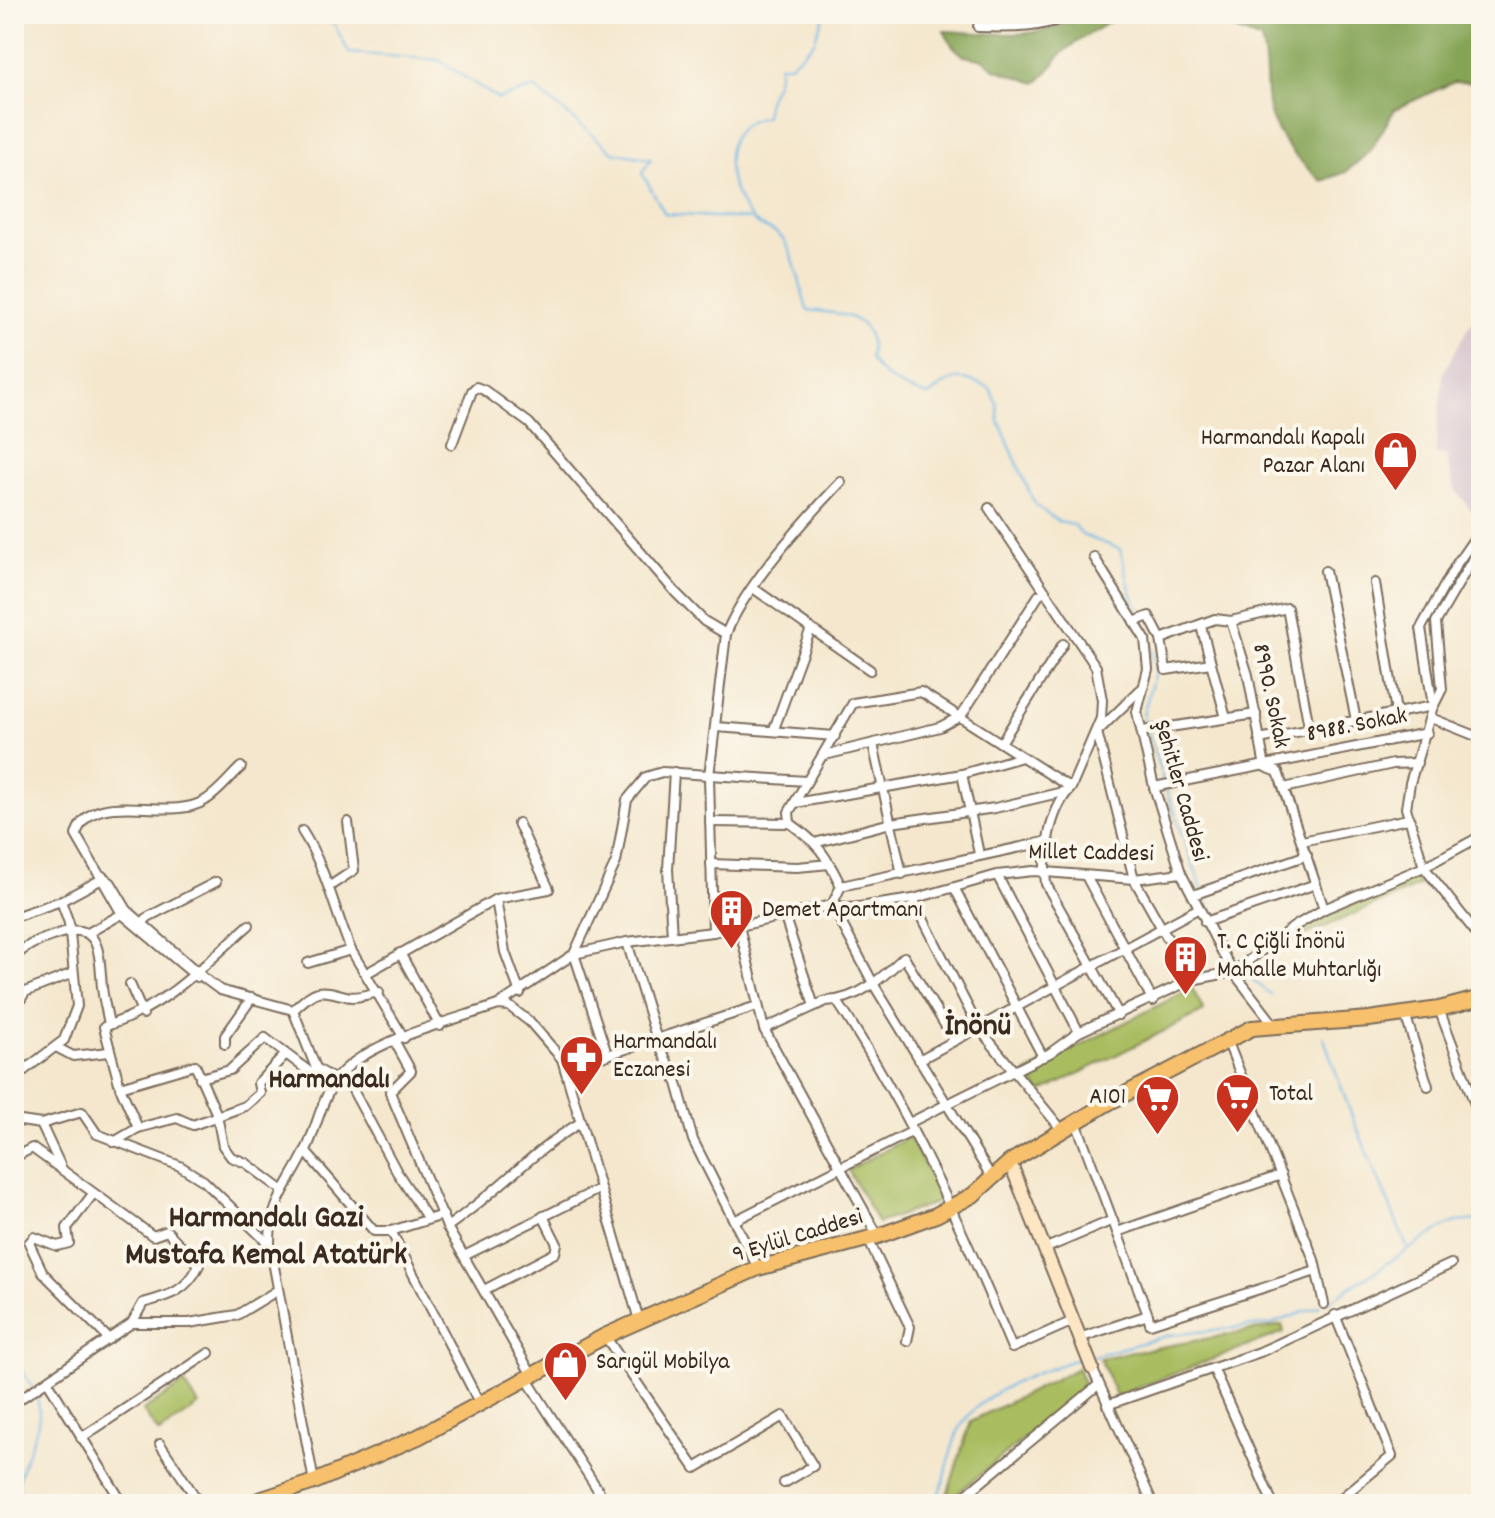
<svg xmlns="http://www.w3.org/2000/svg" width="1495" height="1518" font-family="Dekko,sans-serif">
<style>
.industrial{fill:#d1bdc9}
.green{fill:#a9bd61;stroke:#727440;stroke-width:2}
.forest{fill:#86a457;stroke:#60673a;stroke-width:2}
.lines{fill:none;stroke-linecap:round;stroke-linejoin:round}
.stream{stroke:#70b8e8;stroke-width:2}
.street-casing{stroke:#7c6c5b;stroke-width:12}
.secondary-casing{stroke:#7c6c5b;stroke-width:16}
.primary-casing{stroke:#7c6c5b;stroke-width:18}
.street{stroke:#fff;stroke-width:8}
.secondary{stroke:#fce6c4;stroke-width:12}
.primary{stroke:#f7c06c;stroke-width:14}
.labels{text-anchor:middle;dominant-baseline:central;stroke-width:8;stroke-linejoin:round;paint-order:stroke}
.poi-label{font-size:24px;fill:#3b2a1e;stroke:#fbf7ec;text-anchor:start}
.street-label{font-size:24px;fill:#3b2a1e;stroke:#fbf7ec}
.quarter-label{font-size:28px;font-weight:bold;fill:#3b2a1e;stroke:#fbf7ec}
.district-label{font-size:32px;font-weight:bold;fill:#3b2a1e;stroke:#fbf7ec}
</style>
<rect width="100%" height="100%" fill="#fbf7ec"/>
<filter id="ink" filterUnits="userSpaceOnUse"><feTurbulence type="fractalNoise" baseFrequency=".0125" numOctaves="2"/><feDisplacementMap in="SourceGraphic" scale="16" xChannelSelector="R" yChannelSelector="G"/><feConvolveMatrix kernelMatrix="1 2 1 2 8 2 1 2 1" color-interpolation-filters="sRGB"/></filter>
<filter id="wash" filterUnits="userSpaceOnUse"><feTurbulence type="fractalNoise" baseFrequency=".006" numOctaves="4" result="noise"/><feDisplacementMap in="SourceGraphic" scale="32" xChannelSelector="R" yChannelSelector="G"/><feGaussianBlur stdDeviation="1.8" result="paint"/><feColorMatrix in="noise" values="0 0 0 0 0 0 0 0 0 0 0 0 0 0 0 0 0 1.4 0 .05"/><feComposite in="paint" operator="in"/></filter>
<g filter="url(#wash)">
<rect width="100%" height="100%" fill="#f4e7cd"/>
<!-- industrial -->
<polygon class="industrial" points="1481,316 1481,518 1479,520 1454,488 1446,455 1435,454 1443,373 1469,326"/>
<!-- green -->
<g class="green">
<polygon points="1414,876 1420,885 1283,945 1285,938"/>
<polygon points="1192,988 1204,1011 1040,1093 1027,1073"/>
<polygon points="909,1137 944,1200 878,1223 848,1170"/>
<polygon points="1282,1325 1284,1332 1116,1396 1100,1358"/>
<polygon points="1078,1368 1086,1388 944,1504 971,1421"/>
<polygon points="184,1383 199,1405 159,1433 143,1411"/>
</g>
<!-- forest -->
<g class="forest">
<path d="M1085,14H1124C1115,17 1066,48 1060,55C1051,66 1048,75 1036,83L995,69L985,60L964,56L952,45L944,31C996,33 1038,42 1085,14Z"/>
<path d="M1211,14H1481V83L1454,82L1395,109L1370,151L1346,172L1322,181C1301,164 1276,137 1269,110C1264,87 1269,66 1261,40L1228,27Z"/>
</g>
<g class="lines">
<!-- stream -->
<g class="stream">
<polyline points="256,14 331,18 349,53 439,60 498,99 535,88 613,152 651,159 642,173 665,214 749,219"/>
<path d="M824,14L814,42L790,65H779C781,83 764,97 766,117C712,124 725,190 753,220C761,229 776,229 783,239C794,254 802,292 807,310C841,314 877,313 870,359C884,381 905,389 929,396C954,374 960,375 990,388L997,404L999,421L1035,505L1059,522L1074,525L1082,535L1120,549L1131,593L1142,615"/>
<polyline points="1144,621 1156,668 1143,715 1146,726"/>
<polyline points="1148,732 1164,783"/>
<polyline points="1166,790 1202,889"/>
<polyline points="1204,895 1213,914"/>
<polyline points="1215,921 1237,965"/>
<polyline points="1241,970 1271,995"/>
<polyline points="1323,1036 1351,1114 1407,1247"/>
<polyline points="1326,1303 1440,1229 1456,1222 1481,1220"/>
<polyline points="1093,1356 1170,1335 1271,1324 1320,1306"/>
<polyline points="14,1357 32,1387"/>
<path d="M21,1504C7,1464 53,1431 35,1393"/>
<path d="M934,1504C946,1484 947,1461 955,1439C972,1390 1039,1373 1083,1357"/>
</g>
</g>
</g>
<g filter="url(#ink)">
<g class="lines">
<defs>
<g id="street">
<path d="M980,14L978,27C1012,28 1042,29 1073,14"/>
<polyline points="452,444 472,391 476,387 484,390 529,423 677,594 704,621 726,634"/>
<path d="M989,508L1096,667L1102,700L1101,718L1071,788L921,692L853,703L789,812L790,823C818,843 826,855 841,886L832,905L874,985L992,1178"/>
<polyline points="1481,529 1456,565 1421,628 1433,706 1410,783 1406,808 1424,867 1481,939"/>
<polyline points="1094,557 1145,639 1148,669 1137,712 1154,787 1181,873 1231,969 1275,1026"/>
<polyline points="1325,571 1356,720"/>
<polyline points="1375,583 1396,712"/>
<polyline points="753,588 870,670"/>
<polyline points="1231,621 1248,675 1265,767 1278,772 1324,909"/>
<polyline points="1134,622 1149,616 1161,639 1166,670 1211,663"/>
<polyline points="1201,626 1226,718"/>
<polyline points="1161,639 1215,619 1231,621 1287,608 1309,727"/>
<polyline points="1434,705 1442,689 1436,622 1481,545"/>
<polyline points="1431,718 1481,738"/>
<polyline points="716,727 835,736"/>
<polyline points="774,729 810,631"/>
<polyline points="1098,731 1140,690"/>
<polyline points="1143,731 1256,714"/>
<polyline points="1097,732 1134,879 1191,980"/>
<polyline points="1259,739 1433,706"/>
<polyline points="1001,743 1063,644"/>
<polyline points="873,744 902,874"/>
<polyline points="825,755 940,727 961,716 1039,595"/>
<path d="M241,767C230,777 217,794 204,801C167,823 90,785 76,835L98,873L111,883L127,910L205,979L220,990L293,1010L316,1068L335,1080"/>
<polyline points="962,774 979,854"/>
<polyline points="1154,787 1427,733"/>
<polyline points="1284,788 1393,764 1417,763"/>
<path d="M1070,789C1050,810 1042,856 1046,884L1119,1015"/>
<polyline points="795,803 962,774 1022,757"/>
<polyline points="710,822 790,823"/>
<path d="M302,831C326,868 334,909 351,950L308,963"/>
<polyline points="1302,841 1408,819"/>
<polyline points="818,842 891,823 995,808 1067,791"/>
<polyline points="711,864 797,867 830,864"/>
<polyline points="997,875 1079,1032"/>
<polyline points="100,876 122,914 197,977"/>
<polyline points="1086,876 1153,1001"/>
<polyline points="330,886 354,870 348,822"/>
<polyline points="841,886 1049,841"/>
<polyline points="955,889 1043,1057"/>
<polyline points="1193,895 1307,855"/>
<polyline points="496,899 505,952 520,993"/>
<polyline points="913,899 978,1027 1062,1130"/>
<polyline points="14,917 61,901 102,879"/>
<polyline points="785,918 814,1006"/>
<polyline points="1205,922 1316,884"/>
<polyline points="141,924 148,917 216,882"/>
<polyline points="739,926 764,1029 878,1236"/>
<path d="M713,932L709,776L726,634C746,584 804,521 841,482"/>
<polyline points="88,933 122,914"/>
<polyline points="672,936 668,869 674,772"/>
<polyline points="627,942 657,1040 677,1083 693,1140 758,1268"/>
<polyline points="351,950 404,1038"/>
<polyline points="400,953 440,1026"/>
<path d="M14,958C26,944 41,940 58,934C102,919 99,956 102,987C103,999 107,1012 109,1025L104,1027L120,1087L138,1128L114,1142"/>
<polyline points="367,973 496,899 549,889 518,823"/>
<polyline points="130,984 143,1014"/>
<path d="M837,1001C909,1110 962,1228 1012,1348L1073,1321"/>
<polyline points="498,1005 574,954 627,942 713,932 832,905 852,908 913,899 997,875 1033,871 1134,879 1181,873"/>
<polyline points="1439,1009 1481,1120"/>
<path d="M293,1010C317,989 316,988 346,996C355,999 369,994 379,992"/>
<polyline points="14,1011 25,992 73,973"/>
<polyline points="1405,1014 1428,1086"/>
<path d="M109,1025C167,1006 204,965 249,925"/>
<path d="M764,1029L826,1001C858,1000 882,978 904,957L954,1040"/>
<polyline points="1227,1040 1314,1260 1324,1304"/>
<polyline points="395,1042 411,1071 390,1092 447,1227 533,1377"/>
<polyline points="225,1044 225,1036 252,998"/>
<polyline points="56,1047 73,1056 109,1052"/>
<polyline points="607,1054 574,954 616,862 627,800 646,777 662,772 807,781"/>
<polyline points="919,1060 1199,908"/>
<polyline points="565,1069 757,1006"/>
<polyline points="343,1072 397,1172 428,1219"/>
<polyline points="14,1078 64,1040 77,1006 69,923 61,901"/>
<polyline points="200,1078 230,1070 265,1038 331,1088"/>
<polyline points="120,1087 195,1065 217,1115 223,1146 231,1157 246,1163 282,1190"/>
<polyline points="14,1120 41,1124 82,1112 97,1134 180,1166 204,1181 270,1245"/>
<polyline points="1076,1122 1148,1315 1079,1338"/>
<polyline points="909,1123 1050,1053 1079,1032 1191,980 1233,972 1295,926 1324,909 1424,867 1481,836"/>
<polyline points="41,1124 62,1169"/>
<polyline points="138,1128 177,1118 193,1125 245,1106 260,1093 258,1083 285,1055"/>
<path d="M14,1151L17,1156L32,1148L153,1236L167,1231L199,1265C187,1291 169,1296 143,1303L132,1323"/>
<polyline points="305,1151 374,1231 391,1231 443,1215"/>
<polyline points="93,1194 67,1228 69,1243 57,1246 34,1237 29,1243 43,1273 109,1339"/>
<polyline points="736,1220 913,1131"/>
<path d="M447,1227C494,1195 531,1152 580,1123"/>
<polyline points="391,1231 480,1404"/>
<polyline points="1117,1232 1281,1175"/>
<polyline points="868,1239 910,1327 907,1341"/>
<polyline points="1044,1249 1113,1220"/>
<polyline points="464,1256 599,1189"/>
<polyline points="486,1289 555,1253 557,1244 543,1216"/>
<polyline points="1148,1315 1150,1324 1316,1271"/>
<polyline points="605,1336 695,1468 783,1416 813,1466 784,1483"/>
<polyline points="1092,1368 1153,1504"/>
<polyline points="1214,1370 1273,1504"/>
<polyline points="528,1381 607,1504"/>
<polyline points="48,1382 123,1504"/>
<polyline points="14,1403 132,1323 189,1323 237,1315 278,1290"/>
<polyline points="1107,1405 1260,1352 1451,1264"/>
<polyline points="81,1438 209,1353"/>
<polyline points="160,1444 200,1504"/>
<path d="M314,1482L270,1245C269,1203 289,1186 306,1150C316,1129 321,1102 334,1082C361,1041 453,1021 498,1005L509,1006L530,1022L562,1059L639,1320"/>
<polyline points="955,1504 1097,1386"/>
<polyline points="1334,1504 1392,1456 1335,1315"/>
</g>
<polyline id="secondary" points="1010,1162 1092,1368"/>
<polyline id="primary" points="247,1504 314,1482 418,1437 605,1336 758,1268 878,1236 936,1215 973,1195 1010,1162 1106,1104 1252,1028 1369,1019 1439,1009 1481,998"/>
</defs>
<!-- street casing -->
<use href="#street" class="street-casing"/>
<!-- secondary casing -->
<use href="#secondary" class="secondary-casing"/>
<!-- primary casing -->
<use href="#primary" class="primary-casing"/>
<!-- street -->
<use href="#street" class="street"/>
<!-- secondary -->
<use href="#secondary" class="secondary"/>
<!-- primary -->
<use href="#primary" class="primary"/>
</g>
</g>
<!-- icons -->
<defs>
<symbol id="shop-pin" viewBox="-11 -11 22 30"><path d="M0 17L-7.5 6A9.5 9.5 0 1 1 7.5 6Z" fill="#c8321e" stroke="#fbf7ec"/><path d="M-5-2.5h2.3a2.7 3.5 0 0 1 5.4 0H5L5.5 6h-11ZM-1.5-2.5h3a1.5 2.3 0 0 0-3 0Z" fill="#fff"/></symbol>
<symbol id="building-pin" viewBox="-11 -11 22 30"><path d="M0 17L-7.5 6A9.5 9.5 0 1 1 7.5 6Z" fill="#c8321e" stroke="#fbf7ec"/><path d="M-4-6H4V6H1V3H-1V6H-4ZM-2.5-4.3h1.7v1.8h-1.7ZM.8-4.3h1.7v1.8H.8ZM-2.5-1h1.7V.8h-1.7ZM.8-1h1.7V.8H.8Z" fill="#fff"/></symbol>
<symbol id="pharmacy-pin" viewBox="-11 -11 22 30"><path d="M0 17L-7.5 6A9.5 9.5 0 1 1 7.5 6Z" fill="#c8321e" stroke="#fbf7ec"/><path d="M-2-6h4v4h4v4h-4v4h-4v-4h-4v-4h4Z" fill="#fff"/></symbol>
<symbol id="supermarket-pin" viewBox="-11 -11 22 30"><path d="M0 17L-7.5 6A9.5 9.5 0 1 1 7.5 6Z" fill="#c8321e" stroke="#fbf7ec"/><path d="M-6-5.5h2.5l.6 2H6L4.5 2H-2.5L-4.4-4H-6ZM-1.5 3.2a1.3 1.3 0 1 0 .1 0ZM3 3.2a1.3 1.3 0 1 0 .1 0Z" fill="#fff"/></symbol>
</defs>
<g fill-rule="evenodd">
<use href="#shop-pin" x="1370" y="428" width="51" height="69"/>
<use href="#building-pin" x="706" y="886" width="51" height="69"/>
<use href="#building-pin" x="1160" y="932" width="51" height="69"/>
<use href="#pharmacy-pin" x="556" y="1032" width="51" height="69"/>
<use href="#supermarket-pin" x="1212" y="1070" width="51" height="69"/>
<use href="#supermarket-pin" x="1132" y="1072" width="51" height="69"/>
<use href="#shop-pin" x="540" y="1338" width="51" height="69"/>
</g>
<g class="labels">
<!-- poi labels -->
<g class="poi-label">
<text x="1365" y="439" text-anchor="end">Harmandalı Kapalı<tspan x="1365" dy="28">Pazar Alanı</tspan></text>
<text x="762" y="911">Demet Apartmanı</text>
<text x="1217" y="943">T. C Çiğli İnönü<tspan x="1217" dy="28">Mahalle Muhtarlığı</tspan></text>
<text x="613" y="1043">Harmandalı<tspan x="613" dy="28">Eczanesi</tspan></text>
<text x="1269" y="1095">Total</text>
<text x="1126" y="1098" text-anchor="end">A101</text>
<text x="596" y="1363">Sarıgül Mobilya</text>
</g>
<!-- street labels -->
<g class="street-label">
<text transform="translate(1270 696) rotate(78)">8990. Sokak</text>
<text transform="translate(1357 726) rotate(-11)">8988. Sokak</text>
<text transform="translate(1180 791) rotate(74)">Şehitler Caddesi</text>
<text transform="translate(1091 854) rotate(1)">Millet Caddesi</text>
<text transform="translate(798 1237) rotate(-17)">9 Eylül Caddesi</text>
</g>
<!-- quarter labels -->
<g class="quarter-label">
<text x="329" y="1082">Harmandalı</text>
</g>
<!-- district labels -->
<g class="district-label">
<text x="978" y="1028">İnönü</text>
<text x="266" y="1220">Harmandalı Gazi<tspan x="266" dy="37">Mustafa Kemal Atatürk</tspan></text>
</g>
</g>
<!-- margin -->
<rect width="1495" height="1518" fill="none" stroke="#fbf7ec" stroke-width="48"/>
</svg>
